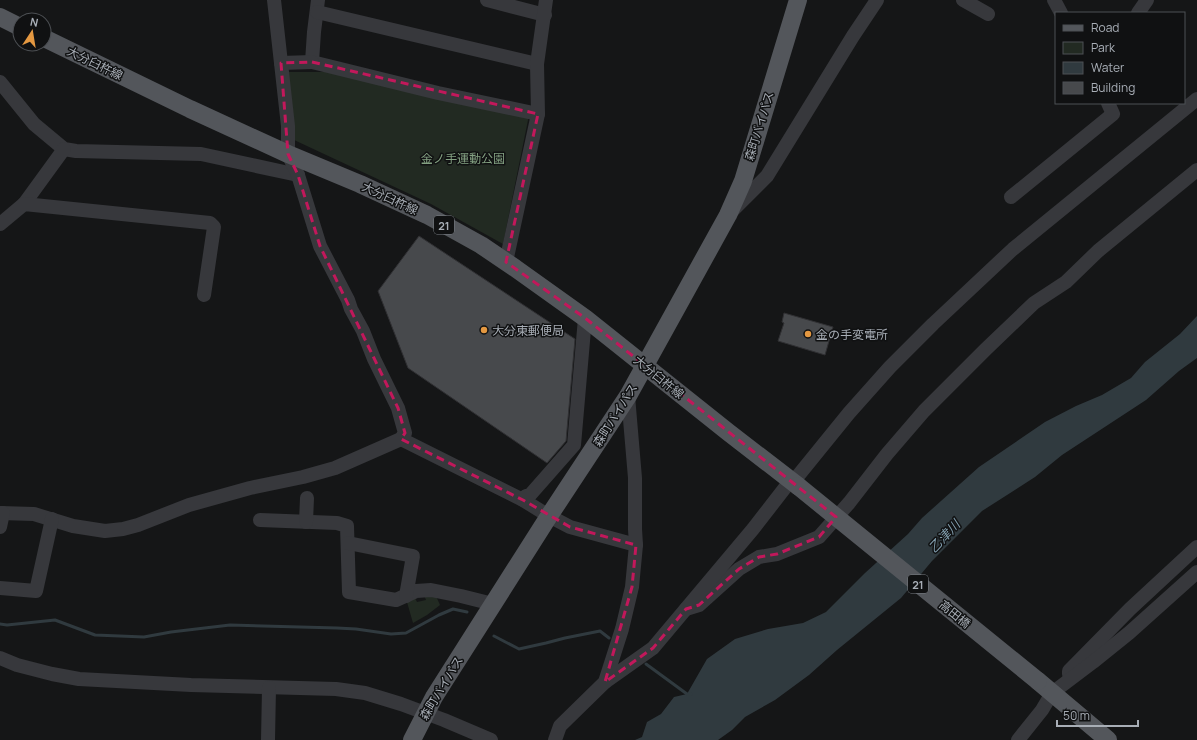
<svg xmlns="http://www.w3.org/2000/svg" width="1197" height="740" font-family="Manrope,'Noto Sans JP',sans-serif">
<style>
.green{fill:#222a22}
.water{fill:#303a3f}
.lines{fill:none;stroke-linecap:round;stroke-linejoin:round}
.stream{stroke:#303a3f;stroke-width:3}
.building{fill:#47494c;stroke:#303033}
.minor{stroke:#37383c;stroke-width:14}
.major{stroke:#53565b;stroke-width:18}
.major-bridge{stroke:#53565b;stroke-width:18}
.marked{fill:none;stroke:#c2185b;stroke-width:3;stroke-dasharray:8 5;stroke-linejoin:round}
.poi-dot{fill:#e49841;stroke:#101112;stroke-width:1.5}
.labels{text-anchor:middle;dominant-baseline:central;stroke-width:3;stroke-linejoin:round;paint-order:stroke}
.shield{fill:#101112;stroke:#7a7f85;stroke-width:1}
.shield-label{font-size:11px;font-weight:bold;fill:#a8aeb6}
.street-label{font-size:12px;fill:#a8aeb6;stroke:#101112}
.park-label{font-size:12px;fill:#83a081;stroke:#101112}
.poi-label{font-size:12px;fill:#a8aeb6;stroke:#101112;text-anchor:start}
.water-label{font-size:13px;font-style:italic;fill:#829faf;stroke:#101112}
</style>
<rect width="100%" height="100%" fill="#151617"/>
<!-- green -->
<g class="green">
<polygon points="286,72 328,72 529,115 503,244 431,204 292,139"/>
<polygon points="424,595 436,596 440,605 427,615 413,623 407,602 415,598 417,602 426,600"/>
</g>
<!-- water -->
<polygon class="water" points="1197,316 1197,358 1179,371 1146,400 1062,455 1035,477 982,511 932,561 901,598 837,650 809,675 775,700 745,717 732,730 718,740 635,740 642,737 647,722 661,714 674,697 687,694 707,659 735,639 768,629 803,623 826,612 865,573 908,534 922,518 979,467 1045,422 1076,406 1102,395 1131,378 1145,362 1180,334"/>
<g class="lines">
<!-- stream -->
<g class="stream">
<polyline points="0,624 7,625 55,620 95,635 144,637 171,632 230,625 337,628 356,629 391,634 406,633 439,615 453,609 467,612"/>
<polyline points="494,636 519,649 546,643 565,638 600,631 609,638"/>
<polyline points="646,664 687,694 691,694"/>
</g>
</g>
<!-- building -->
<g class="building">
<polygon points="419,236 575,339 566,441 547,463 408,368 378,291"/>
<polygon points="784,313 833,327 825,355 778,341 784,323 782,322"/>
</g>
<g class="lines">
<!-- minor -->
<g class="minor">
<polyline points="318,0 314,32 312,62 438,93 538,114"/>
<polyline points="487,0 545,15"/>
<polyline points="963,0 988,14"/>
<polyline points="1054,0 1061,13"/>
<polyline points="317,12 537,64"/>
<polyline points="1138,13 1147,0"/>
<polyline points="281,63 312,62"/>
<polyline points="0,82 34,124 64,149 76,151 201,154 298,175"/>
<polyline points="1011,197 1113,114 1108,103"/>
<polyline points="24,204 64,149"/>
<polyline points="732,211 767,176 853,36 877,0"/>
<polyline points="0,224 24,204 210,223 214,227 204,295"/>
<polyline points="506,262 538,114 537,64 546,0"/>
<polyline points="401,439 523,500 549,516 570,527 636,545"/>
<polyline points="793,482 849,413 890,367 933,324 1013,249 1197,99"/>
<polyline points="523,500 526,496 530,495 574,445 585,318"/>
<polyline points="0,513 34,514 73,526 105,531 123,529 138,525 189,505 250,488 303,477 335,468 401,439 405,433 398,408 374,359 363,331 351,309 348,300 320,246 298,175 288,154 288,126 274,0"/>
<polyline points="260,520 337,523 347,526 349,592 396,600 416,591 431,590 461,596 493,604"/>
<polyline points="306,522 307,498"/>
<polyline points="0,527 3,513"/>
<polyline points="348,543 413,556 406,596"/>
<polyline points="0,588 36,591 52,519"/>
<polyline points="686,609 699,605 739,569 759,557 777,554 819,537 849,503 887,454 924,411 986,349 1034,303 1066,282 1098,251 1197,170"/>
<polyline points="0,658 17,665 52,674 79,679 191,685 336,689 365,693 401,704 444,720 491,740"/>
<polyline points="1069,674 1069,671 1130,609 1197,547"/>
<polyline points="605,682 653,648 753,529 791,480"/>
<polyline points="268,740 269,688"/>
<polyline points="555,740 560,726 605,682 622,629 632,587 636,545 635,529 635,478 628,396"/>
<polyline points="1018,740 1042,710 1052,693 1093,662 1129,633 1197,572"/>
</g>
<!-- major -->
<g class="major">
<polyline points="0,17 20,27"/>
<polyline points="44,38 190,109 288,154 360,184 427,215 481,245 515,268 585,318 728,432 798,486"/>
<polyline points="1038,681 1108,740"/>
<polyline points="412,740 434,697 549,516 628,396 728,215 743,181 798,0"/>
</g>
<!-- major-bridge -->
<polyline class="major-bridge" points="798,486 1038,681"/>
</g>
<!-- marked area -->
<path class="marked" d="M312,62L538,114L506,262L585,318L836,517L819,537L777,554L759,557L739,569L699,605L686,609L653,648L605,682L632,587L636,545L570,527L523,500L401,439L405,433L398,408L320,246L298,175L288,154L281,63Z"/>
<!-- markers -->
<g class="poi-dot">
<circle cx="484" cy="330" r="4"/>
<circle cx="808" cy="334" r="4"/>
</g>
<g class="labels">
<!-- shield labels -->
<g class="shield">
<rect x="434" y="216" width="20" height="18" rx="3"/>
<rect x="908" y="575" width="20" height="18" rx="3"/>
</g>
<g class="shield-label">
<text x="444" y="225">21</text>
<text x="918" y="584">21</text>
</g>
<!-- street labels -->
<g class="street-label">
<text transform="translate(95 63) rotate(26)">大分臼杵線</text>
<text transform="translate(759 126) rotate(-73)">森町バイパス</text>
<text transform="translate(390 198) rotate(25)">大分臼杵線</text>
<text transform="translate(659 377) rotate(39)">大分臼杵線</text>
<text transform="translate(615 415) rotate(-58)">森町バイパス</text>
<text transform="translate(955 614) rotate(39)">高田橋</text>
<text transform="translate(441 688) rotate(-59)">森町バイパス</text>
</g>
<!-- park labels -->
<g class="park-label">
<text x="463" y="158">金ノ手運動公園</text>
</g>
<!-- poi labels -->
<g class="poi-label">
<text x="492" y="330">大分東郵便局</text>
<text x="816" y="334">金の手変電所</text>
</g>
<!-- water labels -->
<g class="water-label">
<text transform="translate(944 536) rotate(-47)">乙津川</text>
</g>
</g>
<!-- legend -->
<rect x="1055" y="12" width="130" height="92" fill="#101112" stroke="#4d5054"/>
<rect x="1063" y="25" width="20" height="6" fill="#53565b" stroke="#4d5054"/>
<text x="1091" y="32" font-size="12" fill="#a8aeb6">Road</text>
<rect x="1063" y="42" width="20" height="12" fill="#222a22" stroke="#4d5054"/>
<text x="1091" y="52" font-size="12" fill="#a8aeb6">Park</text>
<rect x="1063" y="62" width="20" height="12" fill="#303a3f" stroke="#4d5054"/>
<text x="1091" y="72" font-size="12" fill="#a8aeb6">Water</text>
<rect x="1063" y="82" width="20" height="12" fill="#47494c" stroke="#4d5054"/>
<text x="1091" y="92" font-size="12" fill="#a8aeb6">Building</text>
<!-- north arrow -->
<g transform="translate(32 32) rotate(12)"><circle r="19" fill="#101112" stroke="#4d5054"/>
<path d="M0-3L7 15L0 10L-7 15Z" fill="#e49841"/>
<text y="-6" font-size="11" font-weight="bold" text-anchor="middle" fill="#a8aeb6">N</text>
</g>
<!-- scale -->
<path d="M1057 720v6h81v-6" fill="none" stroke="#a8aeb6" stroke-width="2"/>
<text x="1063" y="720" font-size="12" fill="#a8aeb6" stroke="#101112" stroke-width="3" paint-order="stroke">50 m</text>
</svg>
